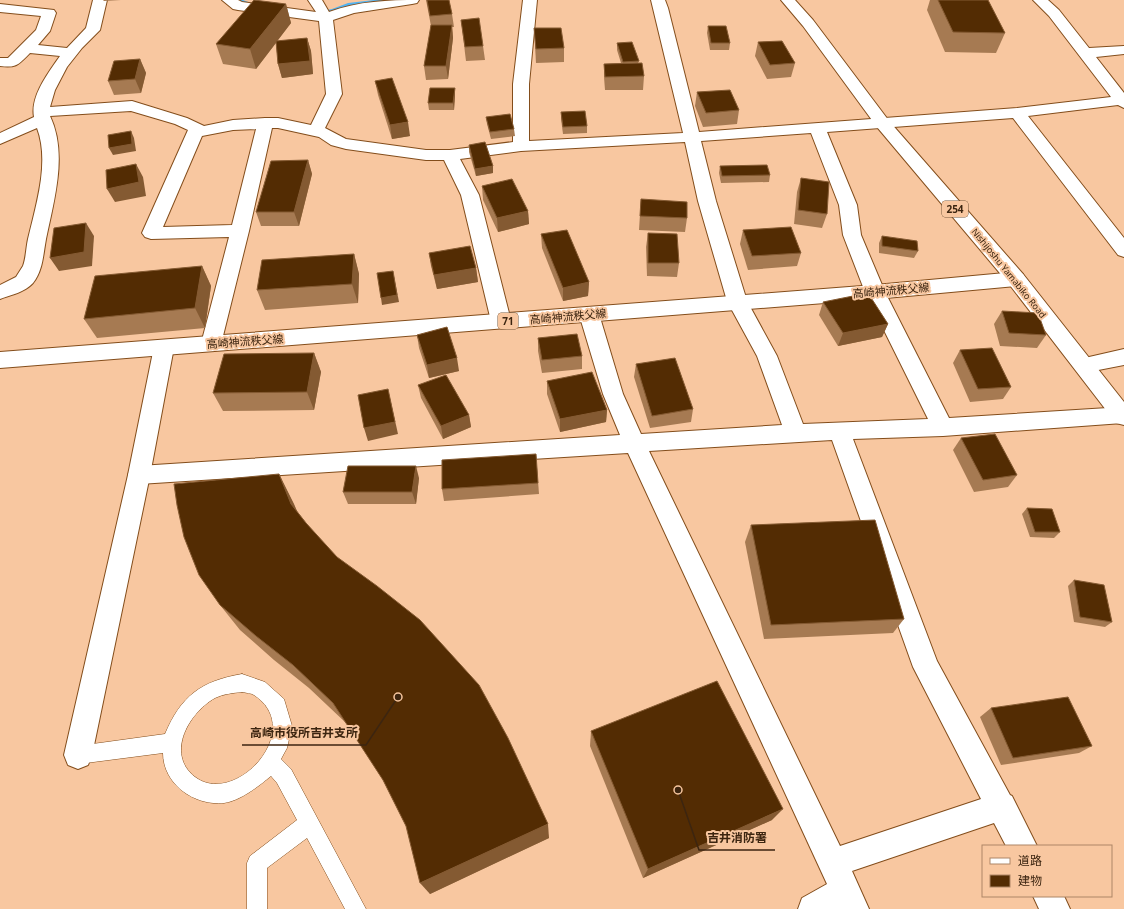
<svg xmlns="http://www.w3.org/2000/svg" width="1124" height="909" font-family="'Noto Sans','Noto Sans JP',sans-serif">
<style>
.lines{fill:none;stroke-linecap:round;stroke-linejoin:round}
.stream{fill:#52b3f1;fill-rule:evenodd}
.service-casing{stroke:#834d1b;stroke-width:1}
.minor-casing{stroke:#834d1b;stroke-width:2}
.tertiary-casing{stroke:#834d1b;stroke-width:2}
.primary-casing{stroke:#834d1b;stroke-width:2}
.trunk-casing{stroke:#834d1b;stroke-width:2}
.service{fill:#fff;fill-rule:evenodd}
.minor{fill:#fff;fill-rule:evenodd}
.tertiary{fill:#fff;fill-rule:evenodd}
.primary{fill:#fff;fill-rule:evenodd}
.trunk{fill:#fff;fill-rule:evenodd}
.wall{fill:#a67a52}
.shaded-wall{fill:#845a32}
.building{fill:#532c03;stroke:#845a32}
.labels{text-anchor:middle;dominant-baseline:central;stroke-width:4;stroke-linejoin:round;paint-order:stroke}
.far-street-label{font-size:9px;fill:#3c2510;stroke:#f8c7a0}
.shield{fill:#f8c7a0;stroke:#74563b;stroke-width:1}
.shield-label{font-size:10px;font-weight:bold;fill:#3c2510}
.street-label{font-size:11px;fill:#3c2510;stroke:#f8c7a0}
.leader{fill:none;stroke:#3c2510;stroke-width:1.5}
.callout-dot{fill:#3c2510;stroke:#f8c7a0;stroke-width:1.5}
.callout-label{font-size:12px;text-anchor:middle;font-weight:bold;fill:#3c2510;stroke:#f8c7a0;stroke-width:4;stroke-linejoin:round;paint-order:stroke}
</style>
<rect width="100%" height="100%" fill="#f8c7a0"/>
<g class="lines">
<!-- stream -->
<g class="stream">
<path d="M236,0H243L256,5C250,9 241,5 236,0Z"/>
<path d="M374,0H390L387,2C375,3 362,4 350,6C340,9 323,19 314,13L332,9L348,3Z"/>
</g>
<defs>
<path id="service" d="M242,674L265,682L284,699L292,726L287,748L281,759L291,769L366,909H345L307,838L267,868V909H247V863L250,856L297,820L277,783L271,776C259,786 240,801 224,803C194,806 163,784 163,753L78,764L71,762L69,755L71,748L78,746L165,734C181,696 201,681 242,674ZM242,692C246,693 251,693 254,695C306,729 238,804 198,779C164,757 187,714 215,698C223,694 233,693 242,692Z"/>
<g id="minor">
<path d="M93,0H107L100,30L82,48L67,67L55,90L50,107L132,101L187,118L204,126L233,120L265,118H278L311,125L326,94L319,21L238,10L233,9L222,0H238L242,2L316,12L308,0H322L329,12C359,1 388,0 419,0L417,3L412,4L354,13L333,20L342,94L325,128L346,139L426,150H450L513,142V84L523,0H537L529,84V141L683,133L651,0H665L668,8L699,132L1017,108L1111,97L1049,16L1033,0H1048L1059,10L1089,48L1124,46V54L1096,57L1124,93V108L1118,105L1028,116L1124,238V257L1118,255L1013,118L827,132L857,205L861,235L885,292L949,418L1124,407L1123,423L943,436L853,439L937,661L1010,795L1012,796L1037,846H1006L994,823L852,871L869,909H798L802,898L827,884L628,453L139,484L131,482L128,475L131,468L139,466L620,435L603,394L579,314L582,309L589,307L596,309L599,314L623,394L641,434L782,425L757,356L727,301L698,201L685,142L521,151L460,159L479,195L511,321L508,326L501,328L494,326L491,321L461,195L444,160H426L346,149L331,145L319,137L278,128H272L249,231L221,344L218,349L211,351L204,349L201,344L229,237L151,239L145,237L142,233L188,130L175,124L131,111L50,116C68,154 54,200 46,239C43,255 43,270 33,283C25,292 11,295 0,299V285L16,277L23,266C26,258 26,248 28,239C36,205 50,162 37,128L0,144V133L34,117C30,96 49,72 60,56L30,53C18,65 17,68 0,66V58H8L36,30L41,16L0,12V4L54,10L56,13L50,31L38,45L67,48L86,28ZM256,129L232,225L163,227L202,136L233,130ZM811,133L839,205L843,235L865,292L928,419L803,424L777,356L747,301L716,201L701,141ZM832,440L913,667L981,799L840,846L649,451Z"/>
<polygon points="1124,349 1124,365 1083,373 1076,370 1073,365 1076,360"/>
<polygon points="1033,896 1064,896 1070,909 1039,909"/>
</g>
<polygon id="tertiary" points="164,340 171,342 174,347 150,475 92,755 88,765 78,769 68,765 64,755 128,475 154,347 157,342"/>
<polygon id="primary" points="1016,272 1023,274 1025,279 1023,284 1016,286 875,299 0,368 0,352 875,285"/>
<polygon id="trunk" points="781,0 795,0 813,20 889,121 1023,274 1124,402 1124,425 1116,423 1009,284 877,127 803,26"/>
</defs>
<!-- service casing -->
<use href="#service" class="service-casing"/>
<!-- minor casing -->
<use href="#minor" class="minor-casing"/>
<!-- tertiary casing -->
<use href="#tertiary" class="tertiary-casing"/>
<!-- primary casing -->
<use href="#primary" class="primary-casing"/>
<!-- trunk casing -->
<use href="#trunk" class="trunk-casing"/>
<!-- service -->
<use href="#service" class="service"/>
<!-- minor -->
<use href="#minor" class="minor"/>
<!-- tertiary -->
<use href="#tertiary" class="tertiary"/>
<!-- primary -->
<use href="#primary" class="primary"/>
<!-- trunk -->
<use href="#trunk" class="trunk"/>
</g>
<!-- wall -->
<g class="wall">
<polygon points="103,0 121,0 104,1"/>
<polygon points="426,0 449,0 452,14 454,27 452,27 453,38 448,79 426,80 424,66 431,26"/>
<polygon points="930,0 988,0 1005,33 996,53 945,52 927,10"/>
<polygon points="286,4 291,23 277,41 307,38 311,51 313,74 282,78 278,64 276,43 256,69 223,64 216,44"/>
<polygon points="461,20 483,46 485,60 466,61"/>
<polygon points="708,26 730,43 729,50 710,50 707,33"/>
<polygon points="534,28 564,48 564,62 536,63"/>
<polygon points="758,42 795,63 791,77 767,79 755,56"/>
<polygon points="617,43 639,61 638,63 644,76 643,90 605,90 604,77 604,64 621,63 617,50"/>
<polygon points="140,59 146,73 141,93 114,95 108,81"/>
<polygon points="375,81 410,136 392,139 378,95"/>
<polygon points="455,88 455,95 454,110 429,110 428,103"/>
<polygon points="697,92 739,110 737,124 703,127 695,106"/>
<polygon points="561,112 587,126 587,133 563,134 561,119"/>
<polygon points="486,117 514,129 515,136 491,139 487,124"/>
<polygon points="469,145 493,173 476,176 469,152"/>
<polygon points="308,160 312,174 299,226 261,226 256,212"/>
<polygon points="720,166 770,175 769,182 721,183 719,173"/>
<polygon points="801,178 827,214 822,228 794,224 797,192"/>
<polygon points="482,186 528,211 529,224 498,232 483,200"/>
<polygon points="641,199 687,218 685,232 639,230"/>
<polygon points="743,230 801,253 797,266 748,270 740,244"/>
<polygon points="648,233 679,263 677,277 647,276 646,247"/>
<polygon points="541,234 589,282 588,296 563,301 542,248"/>
<polygon points="882,236 918,251 914,258 879,253 879,243"/>
<polygon points="429,253 476,268 478,282 437,289 431,266"/>
<polygon points="354,254 359,274 358,303 265,310 257,290"/>
<polygon points="202,266 211,286 205,328 97,338 84,319"/>
<polygon points="823,302 888,324 882,337 838,346 819,315"/>
<polygon points="1002,311 1046,335 1037,348 1000,346 994,324"/>
<polygon points="417,335 459,371 429,378 419,348"/>
<polygon points="538,338 582,356 582,369 542,373 538,351"/>
<polygon points="960,350 1011,387 1003,399 970,402 953,363"/>
<polygon points="314,353 321,372 314,410 223,411 213,393"/>
<polygon points="636,364 693,409 691,422 650,428 634,377"/>
<polygon points="547,381 607,410 606,422 560,432 547,394"/>
<polygon points="418,385 469,415 471,427 443,439 421,398"/>
<polygon points="961,438 1017,475 1008,487 974,492 953,450"/>
<polygon points="536,454 539,494 444,501 442,489"/>
<polygon points="279,474 297,511 549,838 430,894 406,826 383,780 346,723 309,688 274,660 240,630 220,605"/>
<polygon points="419,478 416,504 348,504 343,492"/>
<polygon points="1027,508 1060,532 1054,538 1030,537 1022,514"/>
<polygon points="751,525 904,619 893,633 764,639 745,542"/>
<polygon points="1074,580 1112,622 1105,627 1074,622 1068,586"/>
<polygon points="991,708 1092,746 1079,753 1001,765 980,717"/>
<polygon points="591,731 772,820 643,878 590,746"/>
</g>
<!-- shaded-wall -->
<g class="shaded-wall">
<polygon points="286,4 291,23 256,69 250,49"/>
<polygon points="452,25 453,38 448,79 446,66"/>
<polygon points="307,38 311,51 313,74 282,78 278,64"/>
<polygon points="140,59 146,73 141,93 135,79"/>
<polygon points="455,88 455,95 454,110 453,103"/>
<polygon points="408,122 410,136 392,139 390,125"/>
<polygon points="131,131 134,138 136,151 113,155 109,148"/>
<polygon points="308,160 312,174 299,226 294,212"/>
<polygon points="136,164 143,177 146,196 115,202 107,189"/>
<polygon points="493,166 493,173 476,176 475,169"/>
<polygon points="528,211 529,224 498,232 497,218"/>
<polygon points="86,223 94,236 92,266 59,271 50,258"/>
<polygon points="354,254 359,274 358,303 352,284"/>
<polygon points="202,266 211,286 205,328 195,308"/>
<polygon points="476,268 478,282 437,289 434,275"/>
<polygon points="393,271 399,302 382,305 381,298"/>
<polygon points="589,282 588,296 563,301 563,288"/>
<polygon points="888,324 882,337 838,346 843,333"/>
<polygon points="314,353 321,372 314,410 307,392"/>
<polygon points="457,358 459,371 429,378 427,365"/>
<polygon points="388,389 398,434 368,441 364,428"/>
<polygon points="607,410 606,422 560,432 560,419"/>
<polygon points="469,415 471,427 443,439 441,426"/>
<polygon points="416,466 419,478 416,504 412,492"/>
<polygon points="279,474 294,504 306,533 291,504"/>
<polygon points="783,809 772,820 643,878 648,869"/>
<polygon points="548,824 549,838 430,894 420,883"/>
</g>
<!-- building -->
<g class="building">
<polygon points="254,0 286,4 250,49 216,44"/>
<polygon points="427,0 449,0 452,14 430,16"/>
<polygon points="938,0 988,0 1005,33 953,32"/>
<polygon points="479,18 483,46 465,47 461,20"/>
<polygon points="431,25 452,25 446,66 424,66"/>
<polygon points="708,26 726,26 730,43 711,43"/>
<polygon points="534,28 561,28 564,48 536,49"/>
<polygon points="307,38 310,61 278,64 276,41"/>
<polygon points="782,41 795,63 770,65 758,42"/>
<polygon points="632,42 639,61 623,62 617,43"/>
<polygon points="140,59 135,79 108,81 114,61"/>
<polygon points="642,63 644,76 605,77 604,64"/>
<polygon points="392,78 408,122 390,125 375,81"/>
<polygon points="430,88 455,88 453,103 428,103"/>
<polygon points="730,90 739,110 706,113 697,92"/>
<polygon points="585,111 587,126 563,127 561,112"/>
<polygon points="510,114 514,129 490,132 486,117"/>
<polygon points="131,131 132,144 109,148 108,135"/>
<polygon points="485,142 493,166 475,169 469,145"/>
<polygon points="308,160 294,212 256,212 271,161"/>
<polygon points="136,164 139,182 107,189 106,170"/>
<polygon points="767,165 770,175 722,176 720,166"/>
<polygon points="801,178 829,182 827,214 798,210"/>
<polygon points="512,179 528,211 497,218 482,186"/>
<polygon points="641,199 687,202 687,218 640,216"/>
<polygon points="86,223 84,252 50,258 54,228"/>
<polygon points="791,227 801,253 752,256 743,230"/>
<polygon points="567,230 589,282 563,288 541,234"/>
<polygon points="648,233 677,234 679,263 648,263"/>
<polygon points="882,236 917,241 918,251 882,246"/>
<polygon points="470,246 476,268 434,275 429,253"/>
<polygon points="354,254 352,284 257,290 262,260"/>
<polygon points="202,266 195,308 84,319 95,276"/>
<polygon points="393,271 397,295 381,298 377,273"/>
<polygon points="868,293 888,324 843,333 823,302"/>
<polygon points="1002,311 1038,313 1046,335 1009,333"/>
<polygon points="447,327 457,358 427,365 417,335"/>
<polygon points="577,334 582,356 542,360 538,338"/>
<polygon points="992,348 1011,387 978,389 960,350"/>
<polygon points="314,353 307,392 213,393 224,354"/>
<polygon points="675,358 693,409 652,416 636,364"/>
<polygon points="592,372 607,410 560,419 547,381"/>
<polygon points="446,375 469,415 441,426 418,385"/>
<polygon points="388,389 395,422 364,428 358,395"/>
<polygon points="995,434 1017,475 983,480 961,438"/>
<polygon points="536,454 538,483 442,489 442,460"/>
<polygon points="348,466 416,466 412,492 343,492"/>
<polygon points="279,474 291,504 306,523 337,557 377,586 420,620 479,685 508,738 548,824 420,883 406,826 383,780 333,703 293,665 256,636 220,605 199,575 184,537 177,505 174,484"/>
<polygon points="1027,508 1052,509 1060,532 1035,532"/>
<polygon points="875,520 904,619 771,625 751,525"/>
<polygon points="1074,580 1104,585 1112,622 1080,617"/>
<polygon points="717,681 783,809 648,869 591,731"/>
<polygon points="1068,697 1092,746 1013,758 991,708"/>
</g>
<g class="labels">
<!-- far-street labels -->
<g class="far-street-label">
<text transform="translate(1009 273) rotate(51)">Nishijoshu Yamabiko Road</text>
</g>
<!-- shield labels -->
<g class="shield">
<rect x="942" y="201" width="26" height="16" rx="3"/>
<rect x="498" y="313" width="20" height="16" rx="3"/>
</g>
<g class="shield-label">
<text x="955" y="209">254</text>
<text x="508" y="321">71</text>
</g>
<!-- street labels -->
<g class="street-label">
<text transform="translate(891 290) rotate(-5)">高崎神流秩父線</text>
<text transform="translate(568 316) rotate(-5)">高崎神流秩父線</text>
<text transform="translate(245 341) rotate(-4)">高崎神流秩父線</text>
</g>
</g>
<!-- callouts -->
<path class="leader" d="M398 697L366 745H242M678 790L699 850H775"/>
<g class="callout-dot">
<circle cx="398" cy="697" r="4"/>
<circle cx="678" cy="790" r="4"/>
</g>
<g class="callout-label">
<text x="304" y="737">高崎市役所吉井支所</text>
<text x="737" y="842">吉井消防署</text>
</g>
<!-- legend -->
<rect x="982" y="845" width="130" height="52" fill="#f8c7a0" stroke="#ad8666"/>
<rect x="990" y="858" width="20" height="6" fill="#ffffff" stroke="#ad8666"/>
<text x="1018" y="865" font-size="12" fill="#3c2510">道路</text>
<rect x="990" y="875" width="20" height="12" fill="#532c03" stroke="#ad8666"/>
<text x="1018" y="885" font-size="12" fill="#3c2510">建物</text>
</svg>
